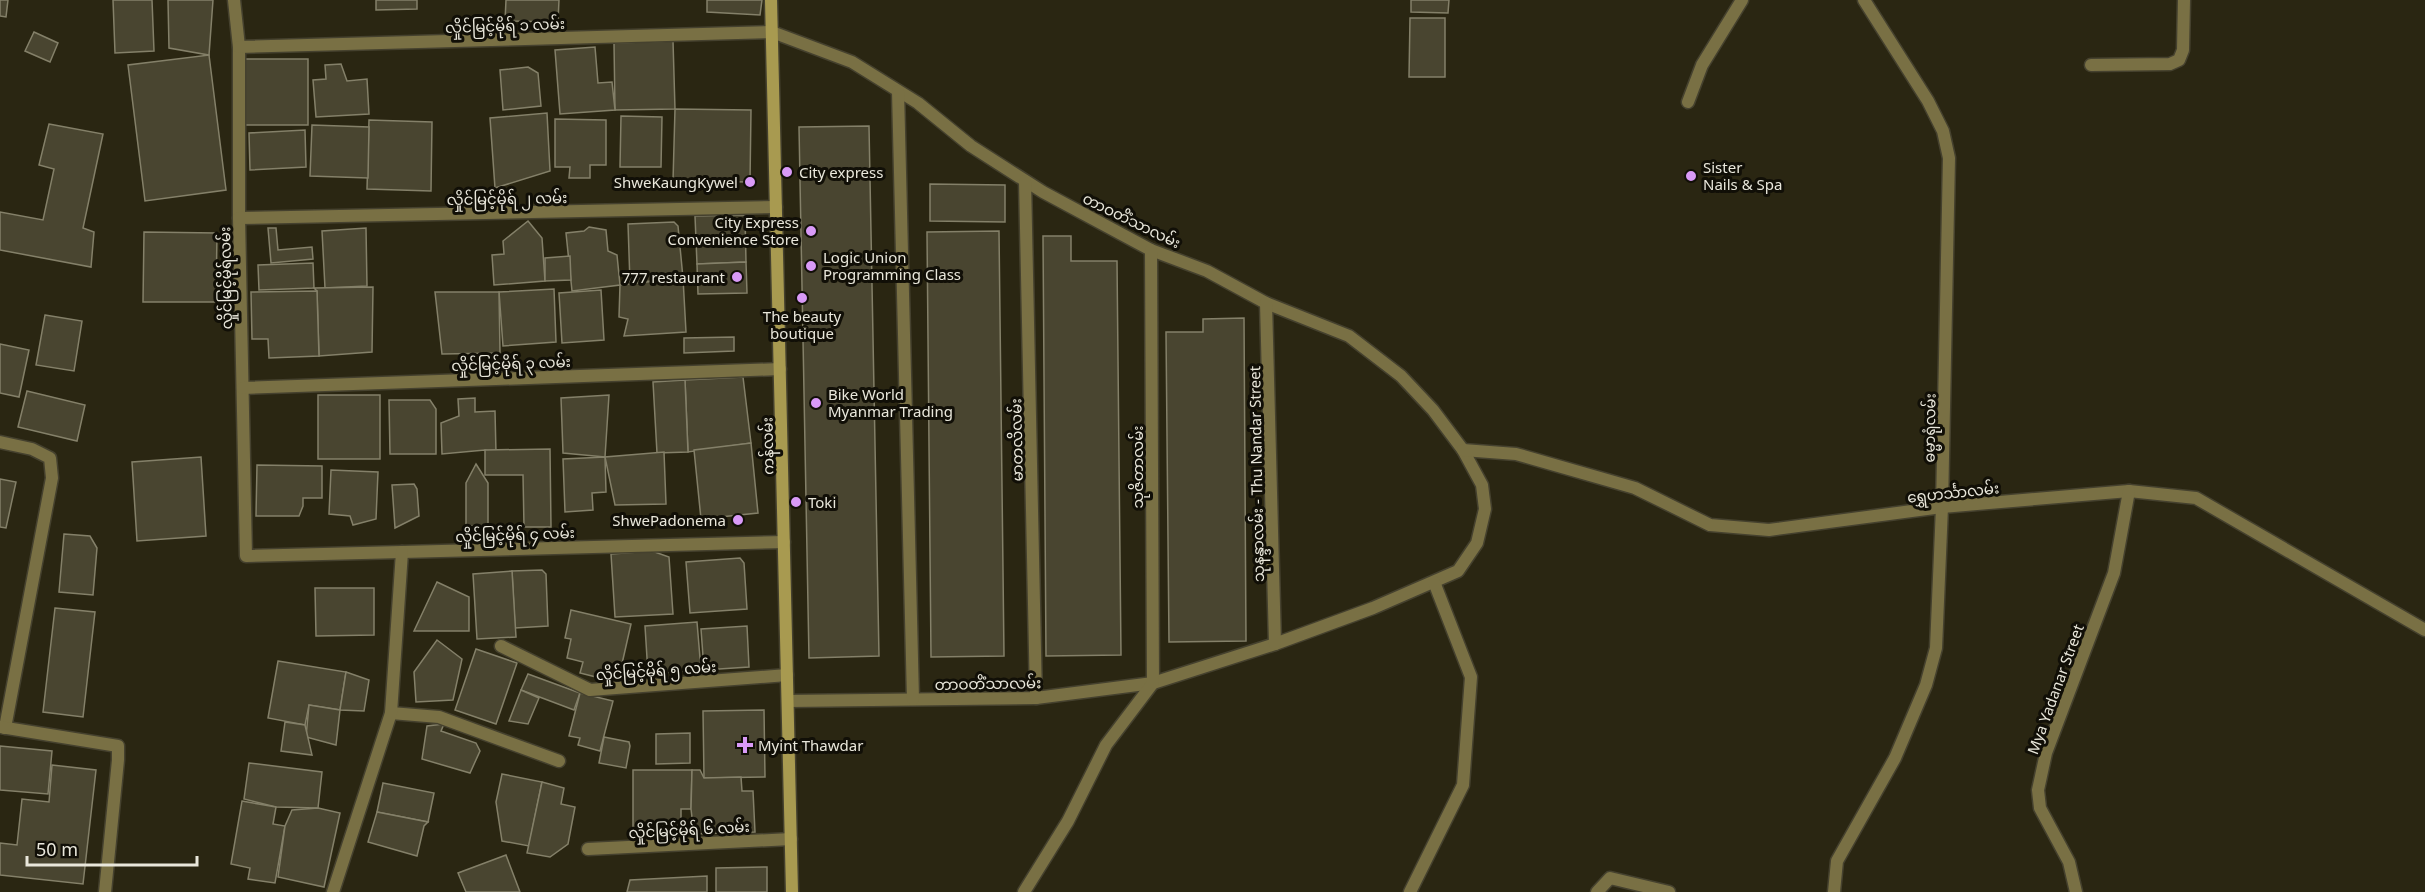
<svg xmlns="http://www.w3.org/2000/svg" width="2425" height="892" font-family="'Noto Sans','Noto Sans Myanmar',sans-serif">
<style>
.building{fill:#494530;stroke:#848069;stroke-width:1.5}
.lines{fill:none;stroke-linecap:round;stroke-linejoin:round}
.minor-casing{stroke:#45412e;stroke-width:15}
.secondary-casing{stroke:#45412e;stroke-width:15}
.minor{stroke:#797044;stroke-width:12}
.secondary{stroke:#a89a50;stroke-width:12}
.poi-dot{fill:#d99af7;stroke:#110f07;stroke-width:2}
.labels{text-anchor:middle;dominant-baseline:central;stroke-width:6;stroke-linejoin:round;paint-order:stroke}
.street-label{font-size:15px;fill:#e9e7db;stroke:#110f07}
.poi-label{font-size:15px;fill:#e9e7db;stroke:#110f07;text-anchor:start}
</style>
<rect width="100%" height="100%" fill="#2a2612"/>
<!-- building -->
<g class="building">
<polygon points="0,0 8,0 6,17 0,16"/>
<polygon points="113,0 152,0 154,51 115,53"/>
<polygon points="168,0 213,0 209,55 169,48"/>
<polygon points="376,0 417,0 417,9 376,10"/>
<polygon points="506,0 559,0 558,22 505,21"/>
<polygon points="707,0 762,0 760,15 707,12"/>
<polygon points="1411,0 1449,0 1448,13 1411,12"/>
<polygon points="1410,18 1445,18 1445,77 1409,77"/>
<polygon points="34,32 58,43 50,62 25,51"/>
<polygon points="673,41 675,109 615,110 614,43"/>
<polygon points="595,47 598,83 612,82 615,110 560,114 555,50"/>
<polygon points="209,55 226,190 145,201 128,65"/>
<rect x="241" y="59" width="67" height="66"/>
<polygon points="341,64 347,81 367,79 369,114 316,117 313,80 326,79 325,65"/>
<polygon points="528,67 538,73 541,106 503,110 500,70"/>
<polygon points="675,109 751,110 750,182 673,181"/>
<polygon points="547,113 550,171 495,188 490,118"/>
<polygon points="621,116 662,117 661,167 620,167"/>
<polygon points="555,119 606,120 606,165 590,165 590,178 569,178 570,167 555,167"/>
<polygon points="369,120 432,122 431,191 367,189"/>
<polygon points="49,124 103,134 83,228 94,232 91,267 0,250 0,212 43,220 54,169 39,165"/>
<polygon points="312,125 369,127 368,178 310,176"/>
<polygon points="869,126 879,656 809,658 799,127"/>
<polygon points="305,130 306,167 250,170 249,133"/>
<polygon points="930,184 1005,185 1005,222 930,221"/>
<polygon points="745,215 746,262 697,264 695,216"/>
<polygon points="528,221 542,238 545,281 494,285 492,255 504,254 503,241"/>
<polygon points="674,222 678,226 683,278 630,283 628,224"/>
<polygon points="589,227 606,230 608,251 617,255 620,285 572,291 566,233 584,231"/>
<polygon points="268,228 276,228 278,250 312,247 313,259 271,263"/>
<polygon points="366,228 367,286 325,288 322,231"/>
<polygon points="999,231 1004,656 931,657 927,232"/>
<polygon points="144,232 217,233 216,302 143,302"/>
<polygon points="1043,236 1071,236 1071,261 1117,261 1121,655 1046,656"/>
<polygon points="570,256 571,280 545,281 545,258"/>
<polygon points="746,262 747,293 698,294 697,264"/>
<polygon points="313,263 314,288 259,290 258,265"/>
<polygon points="683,278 686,332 624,336 628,319 619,317 620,285"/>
<polygon points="373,287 372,352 319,356 317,291 314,288"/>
<polygon points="554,289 556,342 503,346 499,292"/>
<polygon points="601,290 604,340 562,343 559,293"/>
<polygon points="317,291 319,356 269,358 268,339 252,339 251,292"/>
<polygon points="435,292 499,292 500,353 442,354"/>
<polygon points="45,315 82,321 74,371 36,365"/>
<polygon points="1244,318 1246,641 1169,642 1166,332 1203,332 1203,319"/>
<polygon points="734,337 734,351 684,353 684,338"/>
<polygon points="0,344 29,350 19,397 0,393"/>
<polygon points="743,377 751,443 688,452 685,380"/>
<polygon points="685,380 688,452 657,453 653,382"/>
<polygon points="27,391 85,405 77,441 18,427"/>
<rect x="318" y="395" width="62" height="64"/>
<polygon points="609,395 605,457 563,453 561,398"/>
<polygon points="475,398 475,412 495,411 496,453 485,450 442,454 441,423 459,416 458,399"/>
<polygon points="389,400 430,400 436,409 436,454 390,454"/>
<polygon points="751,443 758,513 701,519 694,450"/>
<polygon points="550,449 551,527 524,527 523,475 485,475 485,450"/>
<polygon points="664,452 666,504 615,505 605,457"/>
<polygon points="201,457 206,536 137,541 132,462"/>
<polygon points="605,457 606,492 592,493 593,510 565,512 563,459"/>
<polygon points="476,464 488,483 488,526 466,526 466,483"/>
<polygon points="257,465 322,466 322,498 303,498 303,506 299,516 256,516"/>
<polygon points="331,470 378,472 376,519 353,525 350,516 329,514"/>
<polygon points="0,479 16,482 6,528 0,527"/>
<polygon points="414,484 417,489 419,516 395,528 392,485"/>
<polygon points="64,534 90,536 97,548 93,595 59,592"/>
<polygon points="652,551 669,557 673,614 615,617 611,554"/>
<polygon points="740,558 744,563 747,609 690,613 686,562"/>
<polygon points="542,570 546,574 548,626 515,628 512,571"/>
<polygon points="512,571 516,637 477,639 473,574"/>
<polygon points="437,582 469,597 469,631 414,631"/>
<polygon points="315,588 374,588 374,635 316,636"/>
<polygon points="55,608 95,612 83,717 43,712"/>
<polygon points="571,610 631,624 619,677 605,674 604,679 580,673 583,662 567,658 571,639 565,638"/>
<polygon points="697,622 701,670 648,674 645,626"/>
<polygon points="747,626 749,667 704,670 701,629"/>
<polygon points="437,640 462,659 453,700 416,702 414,672"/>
<polygon points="476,649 517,663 496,724 455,710"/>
<polygon points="278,661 346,672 340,710 309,705 305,725 268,718"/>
<polygon points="346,672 369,680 364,711 340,710"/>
<polygon points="528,674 580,693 574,710 521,690"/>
<polygon points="521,690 539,698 528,724 509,721"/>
<polygon points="580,693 613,701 600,751 578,745 580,738 569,736"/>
<polygon points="309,705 340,710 336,745 306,737"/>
<polygon points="764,710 765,777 704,778 703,711"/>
<polygon points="285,722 305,725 312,755 281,751"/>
<polygon points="444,724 441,731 476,743 480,751 470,773 422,759 427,726"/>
<polygon points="690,733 690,763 656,764 656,734"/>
<polygon points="604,737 629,742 630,746 626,768 599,763"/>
<polygon points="0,746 52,751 48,794 0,790"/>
<polygon points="249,763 322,772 318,808 276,807 244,799"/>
<polygon points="52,765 96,770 83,884 0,875 0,843 17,845 22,799 49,802"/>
<polygon points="633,770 692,770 691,809 681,809 681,835 660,834 660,820 633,831"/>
<polygon points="692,770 700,770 704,778 741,777 742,791 753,791 755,832 694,834 691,809"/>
<polygon points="502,774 542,782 529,846 502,841 496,802"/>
<polygon points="542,782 564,788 561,804 575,807 568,844 550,857 527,853"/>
<polygon points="383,783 434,793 428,822 377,812"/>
<polygon points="242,801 276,807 273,824 285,826 275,883 248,879 250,868 231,864"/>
<polygon points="318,808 340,813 324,887 278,877 285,826 292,810"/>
<polygon points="377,812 428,822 424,826 417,856 368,842"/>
<polygon points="506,855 520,892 466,892 458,873"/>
<polygon points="767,867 767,892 716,892 716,868"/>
<polygon points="707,876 707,892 627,892 630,880"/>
</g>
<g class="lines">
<defs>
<g id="minor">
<polyline points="234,0 239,47 239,218 246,556 784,542"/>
<polyline points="239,47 772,32 852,62 918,103 971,146 1043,192 1151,250 1207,271 1266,303 1349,336 1401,376 1433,410 1463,450 1482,485 1485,509 1477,543 1458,571 1373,608 1275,644 1153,683 1036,698 788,701"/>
<polyline points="2091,65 2170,64 2179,60 2183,50 2184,0"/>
<polyline points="898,91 913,699"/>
<polyline points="1688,102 1702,65 1742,0"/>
<polyline points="1025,181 1036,698"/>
<polyline points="239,218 776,207"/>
<polyline points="1266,303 1275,644"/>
<polyline points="243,388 780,369"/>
<polyline points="0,442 32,449 50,458 52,478 5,728"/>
<polyline points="1463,450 1516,454 1635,488 1710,525 1769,530 1942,507 2129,491 2196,498 2425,630"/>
<polyline points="501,646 590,690 787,675"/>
<polyline points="391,713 439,717 559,761"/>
<polyline points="0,727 118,746 118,760 105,892"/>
<polyline points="588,849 791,839"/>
<polyline points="333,892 391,713 402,552"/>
<polyline points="1024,892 1068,821 1106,745 1153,683 1151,250"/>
<polyline points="1410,892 1463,785 1471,677 1434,582"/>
<polyline points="1597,892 1610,878 1669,892"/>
<polyline points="1834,892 1837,861 1895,758 1926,685 1936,648 1942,507 1949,158 1943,131 1928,101 1864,0"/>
<polyline points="2076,892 2069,862 2040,808 2038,790 2046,753 2114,573 2129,491"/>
</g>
<polyline id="secondary" points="771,0 792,892"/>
</defs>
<!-- minor casing -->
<use href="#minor" class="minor-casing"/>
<!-- secondary casing -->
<use href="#secondary" class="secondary-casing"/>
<!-- minor -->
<use href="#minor" class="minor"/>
<!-- secondary -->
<use href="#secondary" class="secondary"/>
</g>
<!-- markers -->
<g class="poi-dot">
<circle cx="787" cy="172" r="6"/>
<circle cx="1691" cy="176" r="6"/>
<circle cx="750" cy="182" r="6"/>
<circle cx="811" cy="231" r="6"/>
<circle cx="811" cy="266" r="6"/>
<circle cx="737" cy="277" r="6"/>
<circle cx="802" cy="298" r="6"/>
<circle cx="816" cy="403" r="6"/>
<circle cx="796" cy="502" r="6"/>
<circle cx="738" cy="520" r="6"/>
<path d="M742 736h6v6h6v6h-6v6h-6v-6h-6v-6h6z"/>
</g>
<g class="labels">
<!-- street labels -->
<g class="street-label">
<text transform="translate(505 25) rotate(-2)">လှိုင်မြင့်မိုရ် ၁ လမ်း</text>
<text transform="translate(507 198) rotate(-1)">လှိုင်မြင့်မိုရ် ၂ လမ်း</text>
<text transform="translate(1132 220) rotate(26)">တာဝတိံသာလမ်း</text>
<text transform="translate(225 278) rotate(-91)">လှိုင်မြင့်မိုရ်လမ်း</text>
<text transform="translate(511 363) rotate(-2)">လှိုင်မြင့်မိုရ် ၃ လမ်း</text>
<text transform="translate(1929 428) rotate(-89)">ဓမ္မာရုံလမ်း</text>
<text transform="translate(1016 440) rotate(-91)">မာတလိလမ်း</text>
<text transform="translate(767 446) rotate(-91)">ကန်လမ်း</text>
<text transform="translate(1137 467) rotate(-90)">သုဇိတာလမ်း</text>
<text transform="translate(1256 474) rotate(-91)">သုနန္ဒာလမ်း - Thu Nandar Street</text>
<text transform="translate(1953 492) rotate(-6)">ရွှေဟင်္သာလမ်း</text>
<text transform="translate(515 534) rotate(-2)">လှိုင်မြင့်မိုရ် ၄ လမ်း</text>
<text transform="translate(656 670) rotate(-4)">လှိုင်မြင့်မိုရ် ၅ လမ်း</text>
<text transform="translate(988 683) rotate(-1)">တာဝတိံသာလမ်း</text>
<text transform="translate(2055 689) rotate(-70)">Mya Yadanar Street</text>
<text transform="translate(689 829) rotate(-3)">လှိုင်မြင့်မိုရ် ၆ လမ်း</text>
</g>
<!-- poi labels -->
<g class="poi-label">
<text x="1703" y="167">Sister<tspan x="1703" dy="17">Nails &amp; Spa</tspan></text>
<text x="799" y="172">City express</text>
<text x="738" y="182" text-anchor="end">ShweKaungKywel</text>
<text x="799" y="222" text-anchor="end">City Express<tspan x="799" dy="17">Convenience Store</tspan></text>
<text x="823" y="257">Logic Union<tspan x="823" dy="17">Programming Class</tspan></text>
<text x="725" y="277" text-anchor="end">777 restaurant</text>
<text x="802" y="316" text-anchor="middle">The beauty<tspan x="802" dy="17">boutique</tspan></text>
<text x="828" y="394">Bike World<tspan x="828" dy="17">Myanmar Trading</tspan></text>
<text x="808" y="502">Toki</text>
<text x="726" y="520" text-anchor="end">ShwePadonema</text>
<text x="758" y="745">Myint Thawdar</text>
</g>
</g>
<!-- scale -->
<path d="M27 856v9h170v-9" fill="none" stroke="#e9e7db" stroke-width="3"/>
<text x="36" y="856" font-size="18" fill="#e9e7db" stroke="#110f07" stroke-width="4.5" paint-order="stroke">50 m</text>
</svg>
